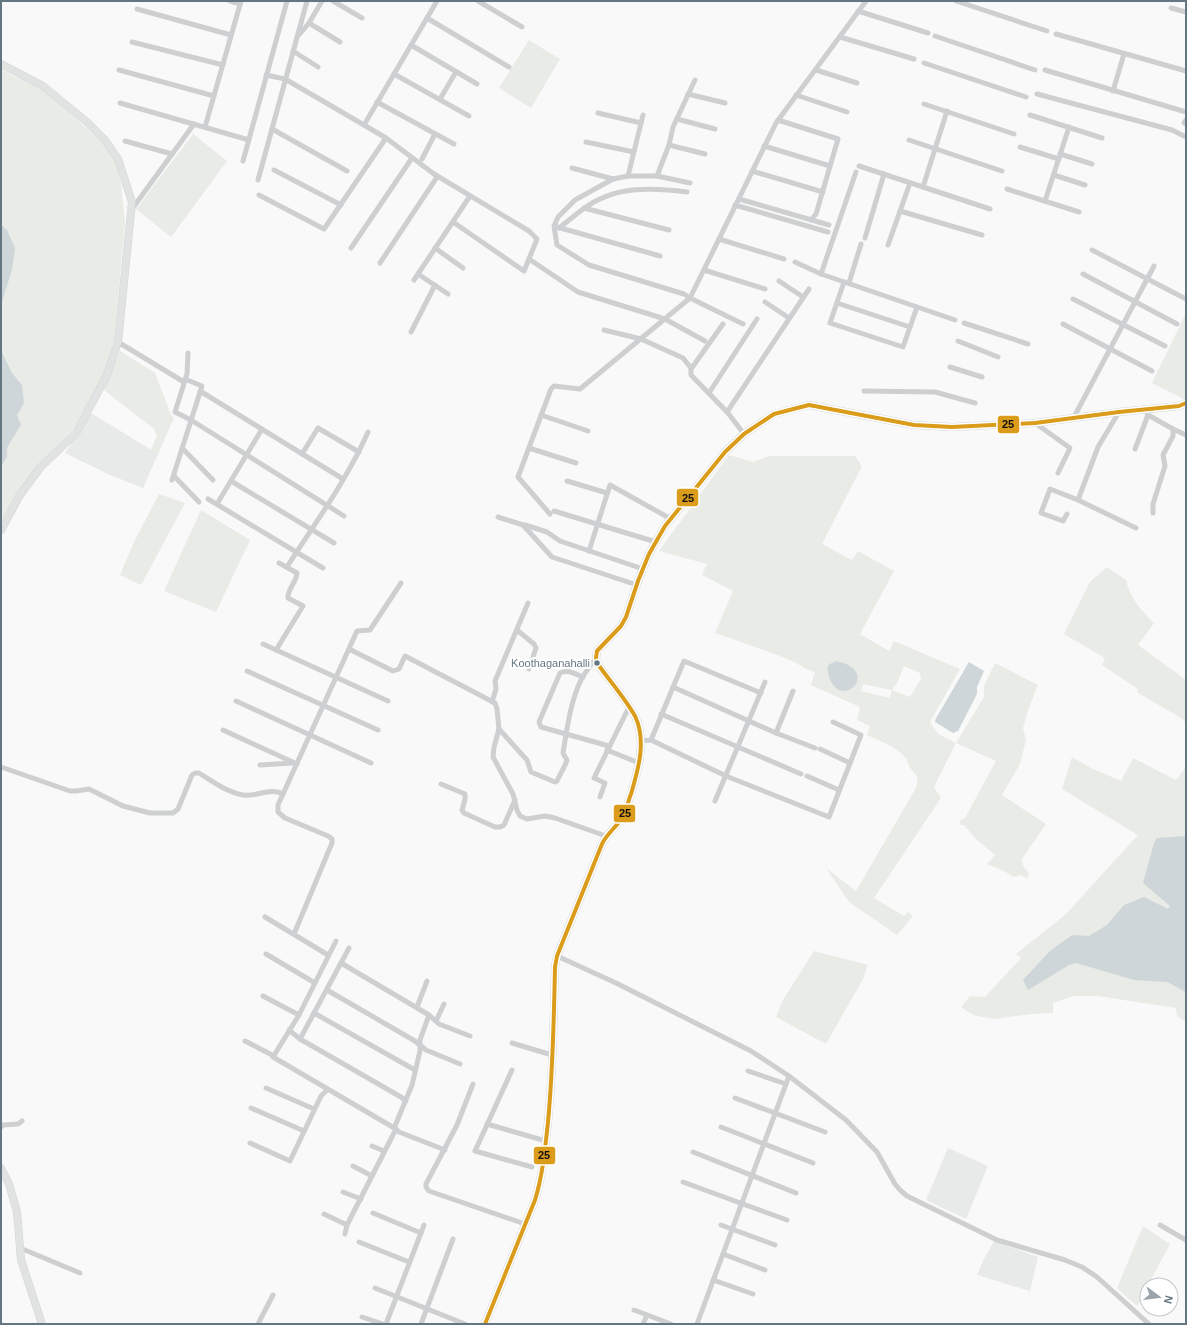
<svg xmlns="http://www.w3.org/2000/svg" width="1187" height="1325" font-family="Helvetica,sans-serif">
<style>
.built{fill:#e8e9e9}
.green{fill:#e8ebe6;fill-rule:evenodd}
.water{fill:#ced6d9}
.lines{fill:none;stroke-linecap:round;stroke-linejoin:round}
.secondary-casing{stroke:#d5d6d7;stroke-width:8}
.street{stroke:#cecfd0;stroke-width:5}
.secondary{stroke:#e1e2e2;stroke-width:7}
.bus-1-casing{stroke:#fff;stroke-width:7}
.bus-1{stroke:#da9c1a;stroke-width:4}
.bus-dot{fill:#657683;stroke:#fff;stroke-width:1.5}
.labels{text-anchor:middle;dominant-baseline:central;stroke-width:4;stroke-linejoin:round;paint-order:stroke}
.bus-label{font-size:11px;fill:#657683;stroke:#fff;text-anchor:end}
.line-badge{stroke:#fff;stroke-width:1.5}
.pale-badge-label{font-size:11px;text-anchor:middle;font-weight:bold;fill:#111}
</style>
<rect width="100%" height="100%" fill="#f9f9f9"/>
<!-- built -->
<g class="built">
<polygon points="91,413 158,454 143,488 110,475 65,453"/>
<polygon points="948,1148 988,1166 966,1219 926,1200"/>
<polygon points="994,1241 1038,1257 1030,1291 977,1275 984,1259"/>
</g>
<!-- green -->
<g class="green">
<polygon points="529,40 560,59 531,108 499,88"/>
<polygon points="1,69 13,76 43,89 105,145 116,161 121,184 125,222 114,341 103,376 73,429 27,480 5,517 1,518 1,467 7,457 7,448 21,425 17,415 22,385 12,373 1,350 1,305 12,270 7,230 1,224"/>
<polygon points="193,134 227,161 171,237 136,209"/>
<polygon points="1186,313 1186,400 1152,383"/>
<polygon points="120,351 155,373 171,415 174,418 158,454 151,450 157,436 154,429 104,390"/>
<path d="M729,455L753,462L769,456H855L862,466L822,544L852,560L858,551L894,571L860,634L889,651L894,641L960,669L930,722L938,734L956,743L984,697V686L995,663L1038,685L1028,710L1023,728L1026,740L1020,764L1002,795L1046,824L1022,859L1023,866L1029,873L1027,879L1022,875L1014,877L1002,870L987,864L995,855L975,838L964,825H961L959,821L965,818L996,761L956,743L934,787L941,798L874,898L904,916L908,912L913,916L897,935L849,902L826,868L856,891L916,788C920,774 915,776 909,766C908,763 907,760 905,757C895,746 880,741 867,735L870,726L857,720L860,707L811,685L815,672C806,670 799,664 790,660C765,650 740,642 715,633L733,591L702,575L707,564L659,551ZM904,666L920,673L921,679L910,697L892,690L897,683ZM863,684L892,690L890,698L861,691Z"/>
<polygon points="159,494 185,503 141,585 120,575 134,542"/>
<polygon points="201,510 250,540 216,612 164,591"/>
<path d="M1107,567L1126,580C1129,596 1142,612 1154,623L1138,645L1186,680V723L1181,718L1137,692L1138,689L1102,665L1105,658L1064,634L1090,582Z"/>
<polygon points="1072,757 1091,768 1121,781 1133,758 1176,780 1186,767 1186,1022 1177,1016 1176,1008 1098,996 1074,996 1053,1003 1053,1013 1031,1014 994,1019 973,1015 961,1007 970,996 985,997 1021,958 1016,954 1065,915 1138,835 1062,789"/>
<polygon points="814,951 868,965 863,979 826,1044 776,1017 783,1000"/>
<polygon points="1143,1226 1170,1244 1148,1285 1147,1285 1147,1288 1137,1306 1117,1288"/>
</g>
<!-- water -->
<g class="water">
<polygon points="1,224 7,230 15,248 12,270 1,305"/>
<polygon points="1,350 12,373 22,385 24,403 17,415 21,425 7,448 7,457 1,467"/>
<path d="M836,661C880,670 846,707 832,683C829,678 827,672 828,665Z"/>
<polygon points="969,662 984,671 977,687 977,694 958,731 953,733 935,722 935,720"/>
<polygon points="1186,836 1186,992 1167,982 1134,980 1076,963 1069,965 1028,990 1023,980 1050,951 1072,935 1089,936 1107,925 1124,905 1144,897 1168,909 1170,906 1143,883 1154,843 1157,838"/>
</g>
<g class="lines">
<defs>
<g id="secondary">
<polyline points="1,64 43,86 87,122 105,140 118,159 132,202 118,342 107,375 76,433 40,468 20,495 1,530"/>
<polyline points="1,1168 9,1184 17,1212 21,1260 42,1324"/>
<path d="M485,1324L535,1200C543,1174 545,1149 548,1122C553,1070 554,1019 555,967L557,956L602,844C607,833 618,826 624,815C627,809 628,801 631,794C638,770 647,741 635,716C625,698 609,680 597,663L596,658L597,651L621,626L626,617L638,581L649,554L665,526L725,452L744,434L774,414L809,405L914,425L952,427L1035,423L1119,412L1179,406L1186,403"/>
</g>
</defs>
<!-- secondary casing -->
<use href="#secondary" class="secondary-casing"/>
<!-- street -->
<g class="street">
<polyline points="230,1 240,4"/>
<polyline points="333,1 362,18"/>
<polyline points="478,1 522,27"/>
<polyline points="956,1 1047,31"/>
<polyline points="1171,8 1186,12"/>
<polyline points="137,9 231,35"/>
<polyline points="858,11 928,33"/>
<polyline points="427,18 509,67"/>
<polyline points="309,23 340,42"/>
<polyline points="1056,34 1186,71"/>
<polyline points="298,36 309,23 322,1"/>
<polyline points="935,36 1035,70"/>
<polyline points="840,37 914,59"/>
<polyline points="132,42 223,65"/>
<polyline points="411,45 477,84"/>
<polyline points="293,51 318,67"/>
<polyline points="924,63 1026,97"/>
<polyline points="119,70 214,96"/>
<polyline points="816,70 857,83"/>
<polyline points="1045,70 1186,112"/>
<polyline points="394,74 469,116"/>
<polyline points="266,75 285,79 364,125 386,138 434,174 529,231 537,239 524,271 453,222"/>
<polyline points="1113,91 1124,54"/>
<polyline points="688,94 725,103"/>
<polyline points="1037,94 1172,130 1186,137"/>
<polyline points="796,95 847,112"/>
<polyline points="440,99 456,72"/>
<polyline points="377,102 454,144"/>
<polyline points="120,103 249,140"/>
<polyline points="924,104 1014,134"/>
<polyline points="598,113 641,123"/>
<polyline points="1030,115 1102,138"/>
<polyline points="677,119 715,129"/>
<polyline points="778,120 838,139 816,214 811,220"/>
<polyline points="1186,120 1184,123 1186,124"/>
<polyline points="364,125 437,1"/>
<polyline points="205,127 241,1"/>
<polyline points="272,129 347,171"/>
<polyline points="909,140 1002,171"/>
<polyline points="125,141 172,154"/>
<polyline points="586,142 634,152"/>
<polyline points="669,145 705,154"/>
<polyline points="764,146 830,166"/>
<polyline points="1020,147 1059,159"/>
<polyline points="1060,154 1092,164"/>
<polyline points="422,159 435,134"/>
<polyline points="243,161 287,1"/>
<polyline points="859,166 990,209"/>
<polyline points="572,168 613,179"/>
<polyline points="274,170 341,205"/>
<polyline points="752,171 823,192"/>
<polyline points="1054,175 1085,185"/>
<polyline points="628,176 643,115"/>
<polyline points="657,176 669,145 673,127 695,80"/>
<polyline points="258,180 307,1"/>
<polyline points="690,183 657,176 628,176 613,179 575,200 558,217 554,226 557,245 589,265 684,294 690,298"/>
<polyline points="923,187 947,111"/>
<polyline points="1007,189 1079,212"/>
<polyline points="259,195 324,229 386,138"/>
<polyline points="739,199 829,225"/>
<polyline points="1045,201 1069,127"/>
<polyline points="735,205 828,232"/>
<polyline points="584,208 669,230"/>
<polyline points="132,209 194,124"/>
<polyline points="900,211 982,235"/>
<polyline points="557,227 660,256"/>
<path d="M559,228C567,222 575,215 583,209C614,186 650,187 687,192"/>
<polyline points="865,238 884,174"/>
<polyline points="719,239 784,259"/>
<polyline points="888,245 910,183"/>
<polyline points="351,248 412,158"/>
<polyline points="435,248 463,268"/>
<polyline points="1092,250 1186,299"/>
<polyline points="529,259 578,292 665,319 705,341"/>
<polyline points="795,262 821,274 955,320"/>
<polyline points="380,263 437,177"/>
<polyline points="704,270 765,289"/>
<polyline points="418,274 448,294"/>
<polyline points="821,274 856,172"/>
<polyline points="1083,274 1177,324"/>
<polyline points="414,280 470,196"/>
<polyline points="779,281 803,297"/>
<polyline points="844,282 830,323 903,347 917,307"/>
<polyline points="849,283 861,244"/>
<polyline points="690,298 743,324"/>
<polyline points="1073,299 1165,346"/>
<polyline points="765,302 789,318"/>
<polyline points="837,303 910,327"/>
<polyline points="964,323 1028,344"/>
<polyline points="1063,324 1152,371"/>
<polyline points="604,330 641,339 683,358 691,368 691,375 728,413 744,434"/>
<polyline points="411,332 435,285"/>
<polyline points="958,341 998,357"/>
<polyline points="118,342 184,382"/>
<polyline points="188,353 187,374 175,412 191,420 344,516"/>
<polyline points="950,367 982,377"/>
<polyline points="691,369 723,324"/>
<polyline points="200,391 343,479"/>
<polyline points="864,391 935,392 975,403"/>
<polyline points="709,393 757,319"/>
<polyline points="1145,409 1148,415 1173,429 1186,435"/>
<polyline points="727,412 809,289"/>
<polyline points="1119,412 1098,447 1078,500 1136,528"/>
<polyline points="541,415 588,431"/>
<polyline points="1074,417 1154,266"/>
<polyline points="1035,423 1070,448 1058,473"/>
<polyline points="182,448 213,480"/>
<polyline points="529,448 576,463"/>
<polyline points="1135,449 1148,415"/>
<polyline points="302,454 318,428 359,452"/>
<polyline points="174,476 199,502"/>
<polyline points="172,480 202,386 185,379"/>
<polyline points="231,481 334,543"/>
<polyline points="567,481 607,493"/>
<polyline points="208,499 323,568"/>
<polyline points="217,504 262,429"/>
<polyline points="554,511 656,542"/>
<polyline points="1153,513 1153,504 1165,466 1163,455 1173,436 1173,429"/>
<polyline points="550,514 518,477 551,389 554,386 580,389 690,298 776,123 866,1"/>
<polyline points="1067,514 1063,521 1041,513 1050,489 1078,500"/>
<polyline points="498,517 523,525 552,557 637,585"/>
<polyline points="525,525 547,532 560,541 643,569"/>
<polyline points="589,551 610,485 671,519"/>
<path d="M287,567C315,523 347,480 368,432"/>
<polyline points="517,630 534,644 536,648 529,669"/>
<polyline points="263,644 388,701"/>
<polyline points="349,649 393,671 399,669 405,656 495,703 497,709 499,729 494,747 493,757 513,794 517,810 520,816 527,819 545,816 555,818 606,836"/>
<path d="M276,650L303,606L288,598C287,589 297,582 297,573L279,563"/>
<polyline points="247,671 378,730"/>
<path d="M583,677C575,674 568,669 560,673L539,722L541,727L609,746"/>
<polyline points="673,687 776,733 815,748"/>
<polyline points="236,701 371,763"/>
<polyline points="492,702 496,689 495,681 528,603"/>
<polyline points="661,714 801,774"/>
<path d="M499,729L527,760L531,772L555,782L557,781C560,774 565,767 567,760L564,755L563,753C567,729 570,704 580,682C584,673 590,666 596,658"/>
<polyline points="223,730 297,764"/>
<polyline points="776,733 793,691"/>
<polyline points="651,740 684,661 761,693"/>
<polyline points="640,741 651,740 726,776 829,817 861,735 833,722"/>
<polyline points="820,749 850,763"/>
<polyline points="607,750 639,763"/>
<polyline points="260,765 293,763"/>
<path d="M1,767L70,791H76L89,789L123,806L150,813H173L178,809L192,775L195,773H199C213,782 227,792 243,795C257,797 271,787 283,794"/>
<polyline points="807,776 839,790"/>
<polyline points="441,784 465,794 465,799 462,810 464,813 495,827 500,827 504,825 515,800"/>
<polyline points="600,797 605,783 594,778 629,707"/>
<polyline points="715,801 765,682"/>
<polyline points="265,917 328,955"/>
<polyline points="294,934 332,843 332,839 328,836 285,818 278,812 278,805 357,631 370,630 401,583"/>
<polyline points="336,941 299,1015 273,1057 396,1129 347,1225 345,1234"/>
<polyline points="266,954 315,983"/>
<polyline points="557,956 616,983 751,1051 789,1076 846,1120 877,1152 895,1184 900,1190 907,1196 997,1240 1065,1260 1082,1267 1097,1277 1149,1324"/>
<polyline points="341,963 429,1015 439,1024 470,1036"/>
<polyline points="327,990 415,1041 426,1050 460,1064"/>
<polyline points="263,996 299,1015"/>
<polyline points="417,1007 427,981"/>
<polyline points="314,1013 415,1070"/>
<polyline points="429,1015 420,1040 420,1051 412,1085 395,1126 396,1129 399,1132 445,1150"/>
<polyline points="436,1021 444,1004"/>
<polyline points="289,1030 300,1039 401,1097 406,1101"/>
<polyline points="300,1039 349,948"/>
<polyline points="245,1041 274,1056"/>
<polyline points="512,1043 552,1055"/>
<polyline points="512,1070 475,1151 532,1167"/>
<polyline points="748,1071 786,1084"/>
<polyline points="473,1084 457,1125 426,1184 426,1187 429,1191 525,1224"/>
<polyline points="266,1088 314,1109"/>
<polyline points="735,1098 825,1132"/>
<polyline points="251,1108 304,1131"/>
<polyline points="487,1124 546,1141"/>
<polyline points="1,1127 3,1125 18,1124 22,1121"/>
<polyline points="721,1127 813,1163"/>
<polyline points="250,1143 290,1161 321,1096 327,1090"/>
<polyline points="372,1146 384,1151"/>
<polyline points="693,1152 796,1193"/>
<polyline points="353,1166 372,1176"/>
<polyline points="683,1182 787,1220"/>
<polyline points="343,1192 361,1199"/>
<polyline points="373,1213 421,1233"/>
<polyline points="324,1214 347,1225"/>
<polyline points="721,1225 775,1245"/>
<polyline points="1160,1225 1186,1240"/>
<polyline points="359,1242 409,1262"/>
<polyline points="19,1250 25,1250 80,1273"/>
<polyline points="723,1254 765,1270"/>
<polyline points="713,1280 753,1294"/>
<polyline points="375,1288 465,1324"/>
<polyline points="634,1310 671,1324"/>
<polyline points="362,1317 383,1324"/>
<polyline points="258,1324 273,1295"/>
<polyline points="386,1324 424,1225"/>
<polyline points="421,1324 453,1239"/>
<polyline points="643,1324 647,1315"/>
<polyline points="697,1324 789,1076"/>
</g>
<!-- secondary -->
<use href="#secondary" class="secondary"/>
<defs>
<path id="bus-1" d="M485,1324L535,1200C543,1174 545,1149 548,1122C553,1070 554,1019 555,967L557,956L602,844C607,833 618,826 624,815C627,809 628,801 631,794C638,770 647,741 635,716C625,698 609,680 597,663L596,658L597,651L621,626L626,617L638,581L649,554L665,526L725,452L744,434L774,414L809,405L914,425L952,427L1035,423L1119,412L1179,406L1186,403"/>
</defs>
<!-- bus-1 casing -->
<use href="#bus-1" class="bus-1-casing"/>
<!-- bus-1 -->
<use href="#bus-1" class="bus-1"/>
</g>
<!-- markers -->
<circle class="bus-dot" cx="597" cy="663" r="3.5"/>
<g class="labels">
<!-- bus labels -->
<g class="bus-label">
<text x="590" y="663">Koothaganahalli</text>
</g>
</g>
<g class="line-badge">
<rect x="997" y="415" width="23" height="19" rx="4" fill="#da9c1a"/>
<rect x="676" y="488" width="23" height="19" rx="4" fill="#da9c1a"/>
<rect x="613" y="804" width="23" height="19" rx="4" fill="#da9c1a"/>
<rect x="533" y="1146" width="23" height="19" rx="4" fill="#da9c1a"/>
</g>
<g class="pale-badge-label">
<text x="1008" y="428">25</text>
<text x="688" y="502">25</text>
<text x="625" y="817">25</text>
<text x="544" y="1159">25</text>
</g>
<!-- border -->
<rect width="1187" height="1325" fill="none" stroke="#657683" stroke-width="4"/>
<!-- north arrow -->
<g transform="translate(1159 1297) rotate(105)"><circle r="19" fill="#ffffff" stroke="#c1c8cd"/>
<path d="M0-3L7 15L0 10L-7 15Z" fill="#99a4ac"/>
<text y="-6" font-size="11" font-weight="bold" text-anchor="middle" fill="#657683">N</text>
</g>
</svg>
